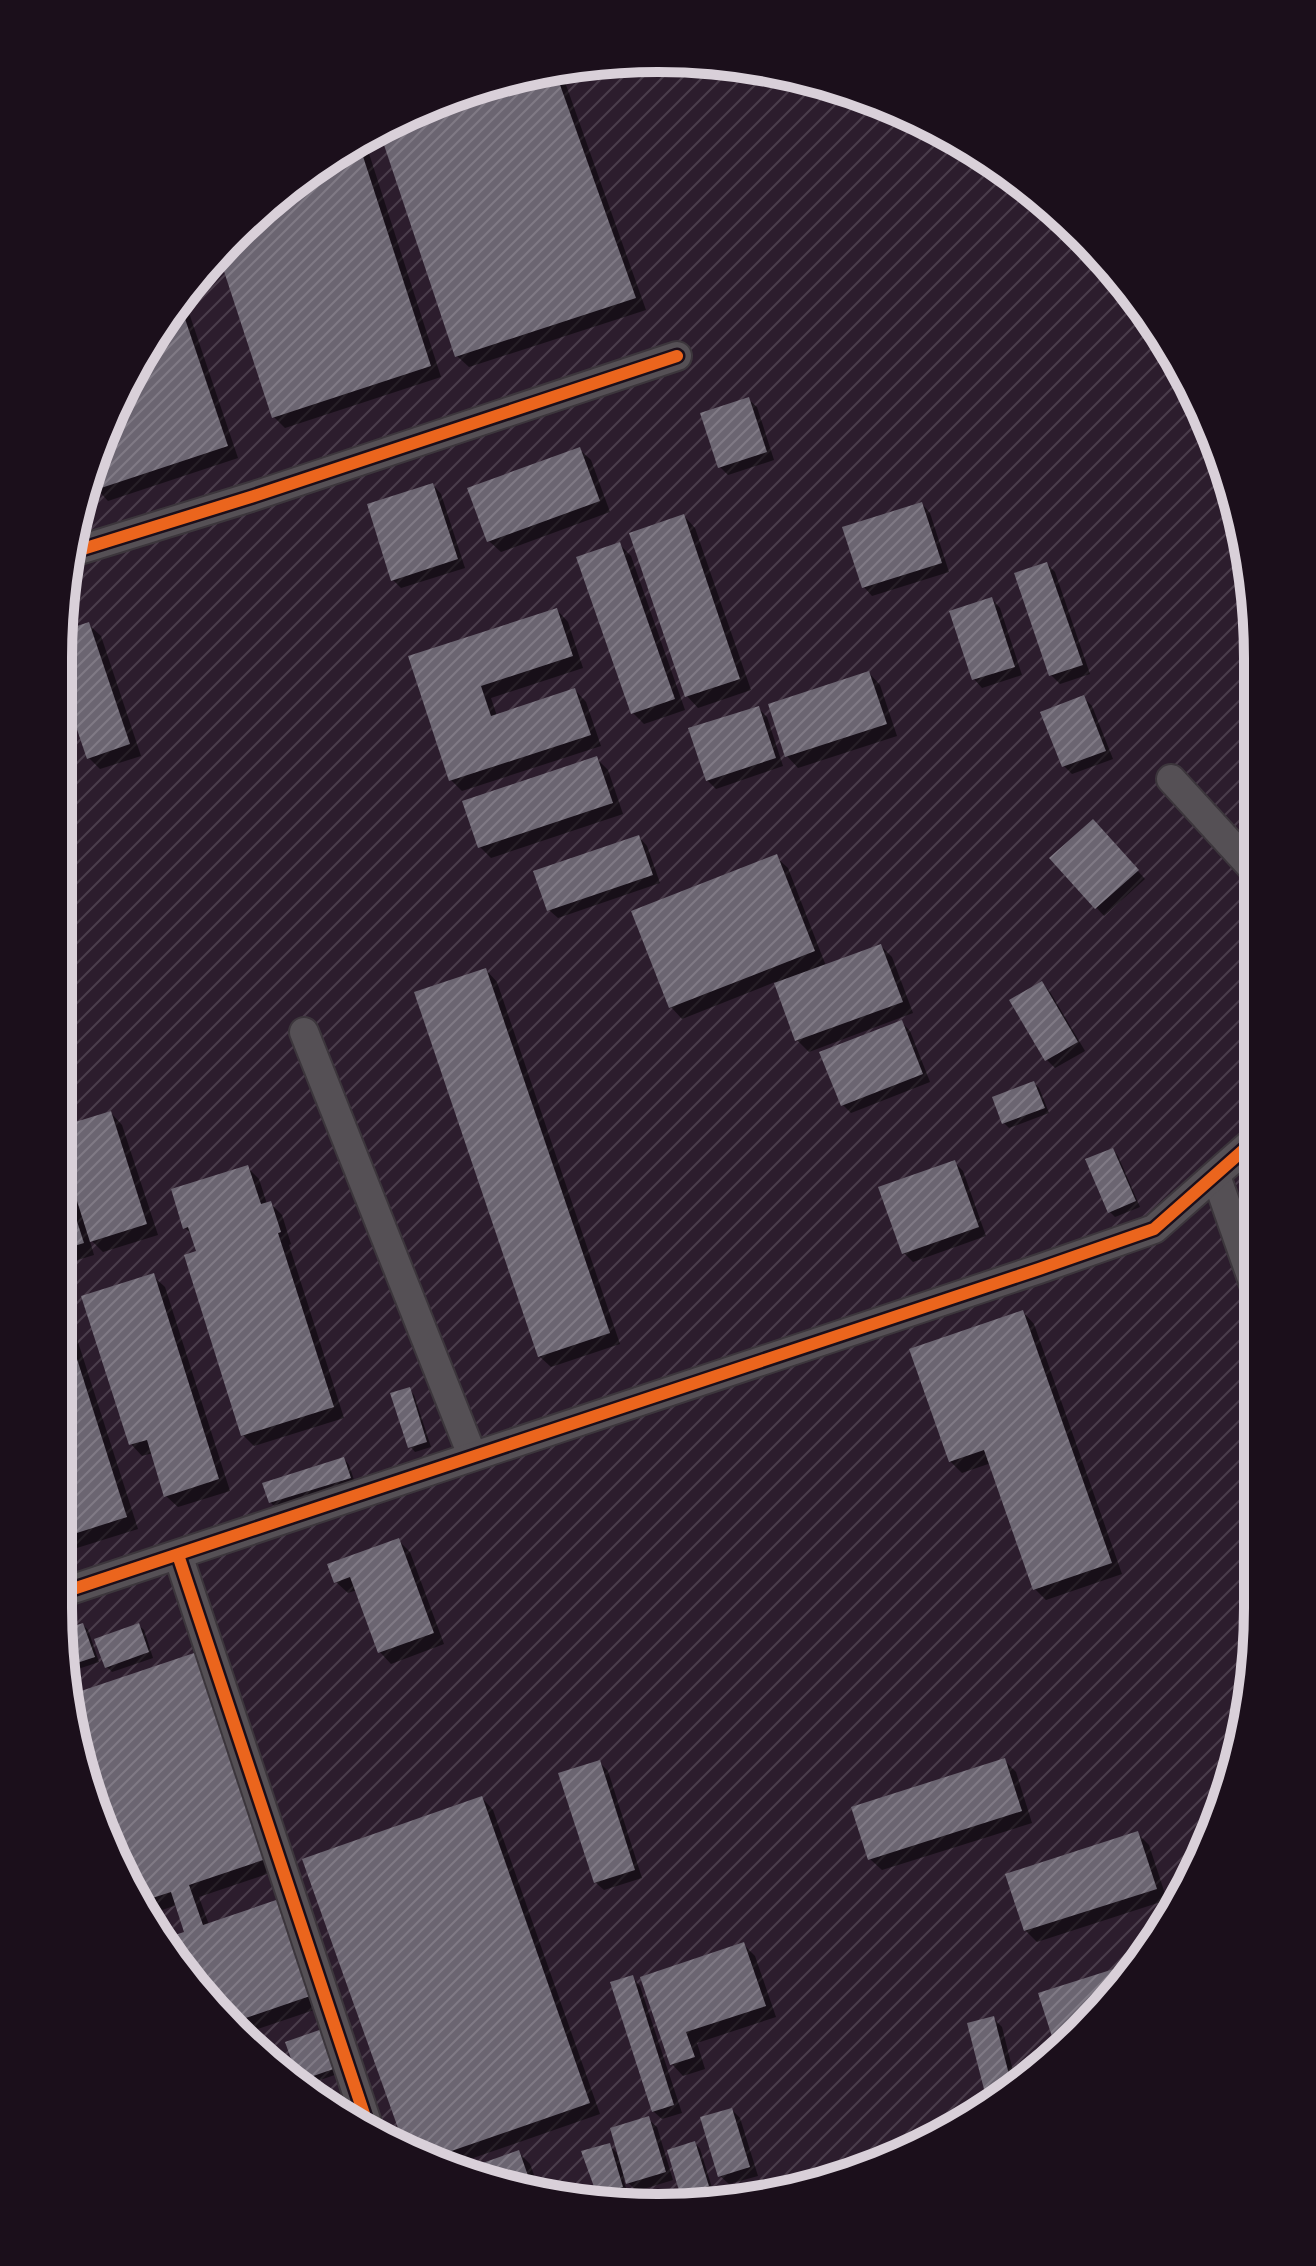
<svg xmlns="http://www.w3.org/2000/svg" width="1316" height="2266" font-family="'DejaVu Sans',sans-serif">
<style>
.industrial{fill:url(#industrial-furrows)}
.shadow{fill:#0007}
.building{fill:url(#building-hatch)}
.lines{fill:none;stroke-linecap:round;stroke-linejoin:round}
.minor-casing{stroke:#3c363c;stroke-width:32}
.minor{stroke:#555055;stroke-width:28}
.cycleway-casing{stroke:#1b0f1b;stroke-width:17}
.cycleway{stroke:#eb651d;stroke-width:12}
.rim{fill:none;stroke:#d9d0d9;stroke-width:10}
</style>
<defs>
<pattern id="industrial-furrows" width="10" height="10" patternUnits="userSpaceOnUse" patternTransform="scale(2)"><rect width="10" height="10" fill="#2c1d2d"/><path d="M-1 1l2-2M0 10L10 0M9 11l2-2" fill="none" stroke="#4a3d4b"/></pattern>
<pattern id="building-hatch" width="6" height="6" patternUnits="userSpaceOnUse" patternTransform="scale(2)"><rect width="6" height="6" fill="#6b6571"/><path d="M-1 1l2-2M0 6l6-6M5 7l2-2" fill="none" stroke="#807a85"/></pattern>
</defs>
<rect width="100%" height="100%" fill="#221b22"/>
<!-- industrial -->
<polygon class="industrial" points="658,58 775,69 887,104 991,159 1083,234 1177,358 1226,466 1257,618 1257,1648 1226,1801 1157,1941 1024,2084 851,2176 697,2207 502,2187 324,2107 182,1973 90,1800 58,1608 59,618 90,465 159,325 233,234 324,159 428,104 540,70"/>
<!-- shadow -->
<g class="shadow">
<polygon points="560,68 646,310 469,367 457,356 381,129 428,104 540,70"/>
<polygon points="364,138 441,377 285,428 274,417 220,251 233,234 324,159"/>
<polygon points="183,295 238,458 108,501 97,489 90,465 159,325"/>
<polygon points="748,399 757,407 774,460 728,475 720,467"/>
<polygon points="579,449 591,460 610,512 501,552 489,541"/>
<polygon points="433,485 441,494 465,568 401,588 393,580"/>
<polygon points="922,504 930,513 949,572 872,596 864,587"/>
<polygon points="684,516 695,528 751,690 698,708 687,696"/>
<polygon points="619,544 631,556 685,710 644,724 633,713"/>
<polygon points="1047,564 1055,572 1090,674 1060,684 1051,675"/>
<polygon points="992,599 1000,608 1022,675 982,688 974,679"/>
<polygon points="557,610 568,622 583,668 491,698 497,716 575,690 586,702 601,746 462,791 451,780 410,658"/>
<polygon points="89,625 101,636 141,756 100,769 89,758"/>
<polygon points="869,673 880,685 897,736 798,768 787,756"/>
<polygon points="1084,698 1092,706 1113,759 1072,774 1064,766"/>
<polygon points="758,708 767,717 783,766 716,789 707,780"/>
<polygon points="596,758 608,770 623,814 491,858 480,847"/>
<polygon points="1101,830 1145,879 1104,916 1096,907"/>
<polygon points="639,837 647,846 660,883 558,918 549,910"/>
<polygon points="776,857 788,868 826,966 881,946 892,957 913,1013 809,1052 797,1040 775,982 682,1019 671,1007"/>
<polygon points="486,970 497,982 620,1344 551,1367 539,1356"/>
<polygon points="1042,983 1050,992 1085,1051 1055,1068 1047,1060"/>
<polygon points="902,1023 910,1031 930,1082 851,1113 842,1104"/>
<polygon points="1034,1083 1039,1088 1049,1113 1009,1128 1004,1123"/>
<polygon points="111,1113 122,1125 158,1235 103,1252 89,1238 94,1255 58,1266 59,1130"/>
<polygon points="1113,1150 1118,1156 1140,1207 1115,1217 1110,1212"/>
<polygon points="954,1162 963,1171 986,1236 913,1262 904,1253"/>
<polygon points="247,1167 259,1179 267,1204 270,1203 282,1215 291,1244 289,1245 344,1418 254,1446 243,1435 198,1253 193,1235 185,1228"/>
<polygon points="153,1276 165,1287 230,1491 178,1507 166,1496 153,1453 142,1456 131,1444"/>
<polygon points="58,1303 69,1314 138,1529 64,1552 58,1545"/>
<polygon points="1023,1312 1034,1324 1122,1574 1046,1600 1035,1589 991,1463 962,1473 950,1461"/>
<polygon points="409,1390 414,1395 431,1447 415,1452 410,1446"/>
<polygon points="344,1459 349,1465 355,1483 276,1508 270,1502"/>
<polygon points="398,1540 410,1552 444,1644 391,1664 380,1652 357,1590 348,1593 336,1582"/>
<polygon points="83,1625 88,1630 99,1662 72,1671 68,1667 62,1632"/>
<polygon points="138,1625 144,1630 153,1658 112,1672 107,1667"/>
<polygon points="73,1696 279,1870 199,1897 209,1925 326,2006 246,2033 182,1973 164,1941 187,1933 177,1905 150,1914 90,1800"/>
<polygon points="1004,1760 1016,1772 1032,1823 882,1870 870,1859"/>
<polygon points="599,1762 608,1771 642,1878 604,1890 595,1882"/>
<polygon points="482,1798 493,1810 600,2114 453,2165 405,2143 305,1860"/>
<polygon points="1138,1834 1149,1845 1167,1900 1037,1942 1025,1930"/>
<polygon points="744,1945 755,1956 776,2017 697,2043 705,2069 683,2076 672,2064 642,1979"/>
<polygon points="632,1977 640,1986 682,2113 662,2119 653,2111"/>
<polygon points="993,2018 1002,2027 1017,2087 993,2100 988,2096"/>
<polygon points="328,2029 346,2071 306,2085 300,2080"/>
<polygon points="732,2110 740,2118 758,2176 729,2184 720,2176"/>
<polygon points="648,2119 657,2127 673,2180 637,2191 623,2178 627,2192 609,2198 602,2197 599,2194 609,2145 620,2156"/>
<polygon points="695,2143 700,2149 713,2191 687,2198 682,2193"/>
<polygon points="519,2153 530,2164 540,2191 502,2187 466,2171"/>
</g>
<!-- building -->
<g class="building">
<polygon points="554,68 636,298 455,357 379,130 428,104 540,70"/>
<polygon points="358,141 431,366 272,418 218,253 233,234 324,159"/>
<polygon points="179,301 228,446 95,490 89,472 90,465 159,325"/>
<polygon points="749,397 767,452 718,468 700,413"/>
<polygon points="580,447 600,501 487,542 467,488"/>
<polygon points="433,483 458,559 391,581 367,504"/>
<polygon points="922,502 942,563 862,588 842,527"/>
<polygon points="684,514 740,679 685,697 629,533"/>
<polygon points="620,542 675,699 631,714 576,557"/>
<polygon points="1047,562 1083,665 1049,676 1014,573"/>
<polygon points="992,597 1015,667 972,680 949,611"/>
<polygon points="557,608 573,656 481,686 491,716 575,688 591,735 449,781 408,656"/>
<polygon points="89,622 130,744 87,759 59,676 59,632"/>
<polygon points="869,671 887,724 785,757 768,704"/>
<polygon points="1084,695 1106,751 1062,767 1040,712"/>
<polygon points="759,706 776,758 706,781 688,728"/>
<polygon points="597,756 613,803 478,848 462,801"/>
<polygon points="1093,819 1139,870 1095,909 1049,858"/>
<polygon points="639,835 653,875 547,911 533,871"/>
<polygon points="777,854 815,951 669,1008 631,911"/>
<polygon points="881,944 903,1002 795,1041 774,983"/>
<polygon points="486,968 610,1333 538,1357 414,992"/>
<polygon points="1042,981 1078,1042 1045,1061 1009,1000"/>
<polygon points="902,1020 923,1074 841,1106 819,1052"/>
<polygon points="1034,1081 1045,1108 1002,1124 992,1097"/>
<polygon points="111,1111 147,1224 90,1242 59,1144 59,1127"/>
<polygon points="1113,1148 1136,1201 1108,1213 1085,1159"/>
<polygon points="955,1160 979,1227 902,1254 878,1187"/>
<polygon points="59,1165 84,1243 58,1251"/>
<polygon points="248,1165 261,1204 271,1201 281,1232 278,1233 334,1407 241,1436 184,1255 196,1251 188,1227 183,1229 171,1189"/>
<polygon points="154,1273 219,1479 164,1497 147,1440 129,1445 81,1296"/>
<polygon points="59,1302 127,1517 58,1539 58,1303"/>
<polygon points="1023,1310 1112,1563 1033,1590 984,1450 949,1462 909,1349"/>
<polygon points="410,1387 427,1442 408,1448 390,1393"/>
<polygon points="344,1457 351,1478 269,1503 262,1483"/>
<polygon points="399,1538 434,1633 378,1653 350,1577 334,1583 327,1564"/>
<polygon points="83,1623 95,1657 68,1666 62,1630"/>
<polygon points="139,1623 149,1652 105,1668 94,1639"/>
<polygon points="197,1652 269,1858 189,1885 203,1925 282,1898 316,1994 234,2022 182,1973 163,1939 184,1932 171,1892 143,1901 90,1800 72,1694"/>
<polygon points="1005,1758 1022,1811 868,1860 851,1807"/>
<polygon points="600,1760 635,1870 594,1883 558,1773"/>
<polygon points="482,1796 590,2103 434,2157 403,2142 302,1859"/>
<polygon points="1138,1831 1157,1889 1024,1931 1005,1874"/>
<polygon points="744,1942 766,2006 686,2032 695,2057 670,2065 640,1977"/>
<polygon points="1139,1961 1072,2032 1056,2049 1038,1993"/>
<polygon points="633,1975 674,2105 652,2112 610,1982"/>
<polygon points="994,2016 1013,2090 986,2097 967,2023"/>
<polygon points="328,2027 342,2066 299,2081 285,2042"/>
<polygon points="344,2094 352,2119 324,2107 320,2102"/>
<polygon points="732,2108 750,2167 718,2177 700,2117"/>
<polygon points="649,2116 666,2172 626,2184 610,2128"/>
<polygon points="695,2141 709,2186 680,2194 667,2150"/>
<polygon points="610,2143 623,2187 597,2195 581,2151"/>
<polygon points="519,2150 533,2190 502,2187 463,2170"/>
</g>
<g class="lines">
<defs>
<g id="minor">
<polyline points="73,552 254,496 677,356"/>
<polyline points="1171,779 1257,873"/>
<polyline points="304,1032 472,1455"/>
<polyline points="1216,1176 1257,1293"/>
<polyline points="178,1555 368,2126"/>
<polyline points="58,1594 1039,1269 1154,1229 1257,1138"/>
</g>
</defs>
<!-- minor casing -->
<use href="#minor" class="minor-casing"/>
<!-- minor -->
<use href="#minor" class="minor"/>
<defs>
<g id="cycleway">
<polyline points="73,552 254,496 677,356"/>
<polyline points="178,1555 368,2126"/>
<polyline points="58,1594 1039,1269 1154,1229 1257,1138"/>
</g>
</defs>
<!-- cycleway casing -->
<use href="#cycleway" class="cycleway-casing"/>
<!-- cycleway -->
<use href="#cycleway" class="cycleway"/>
</g>
<!-- crop -->
<path d="M0 0H1316V2266H0ZM658 72H658A586 586 0 0 1 1244 658V1608A586 586 0 0 1 658 2194H658A586 586 0 0 1 72 1608V658A586 586 0 0 1 658 72Z" fill="#1b0f1b" fill-rule="evenodd"/>
<path class="rim" d="M658 72H658A586 586 0 0 1 1244 658V1608A586 586 0 0 1 658 2194H658A586 586 0 0 1 72 1608V658A586 586 0 0 1 658 72Z"/>
</svg>
